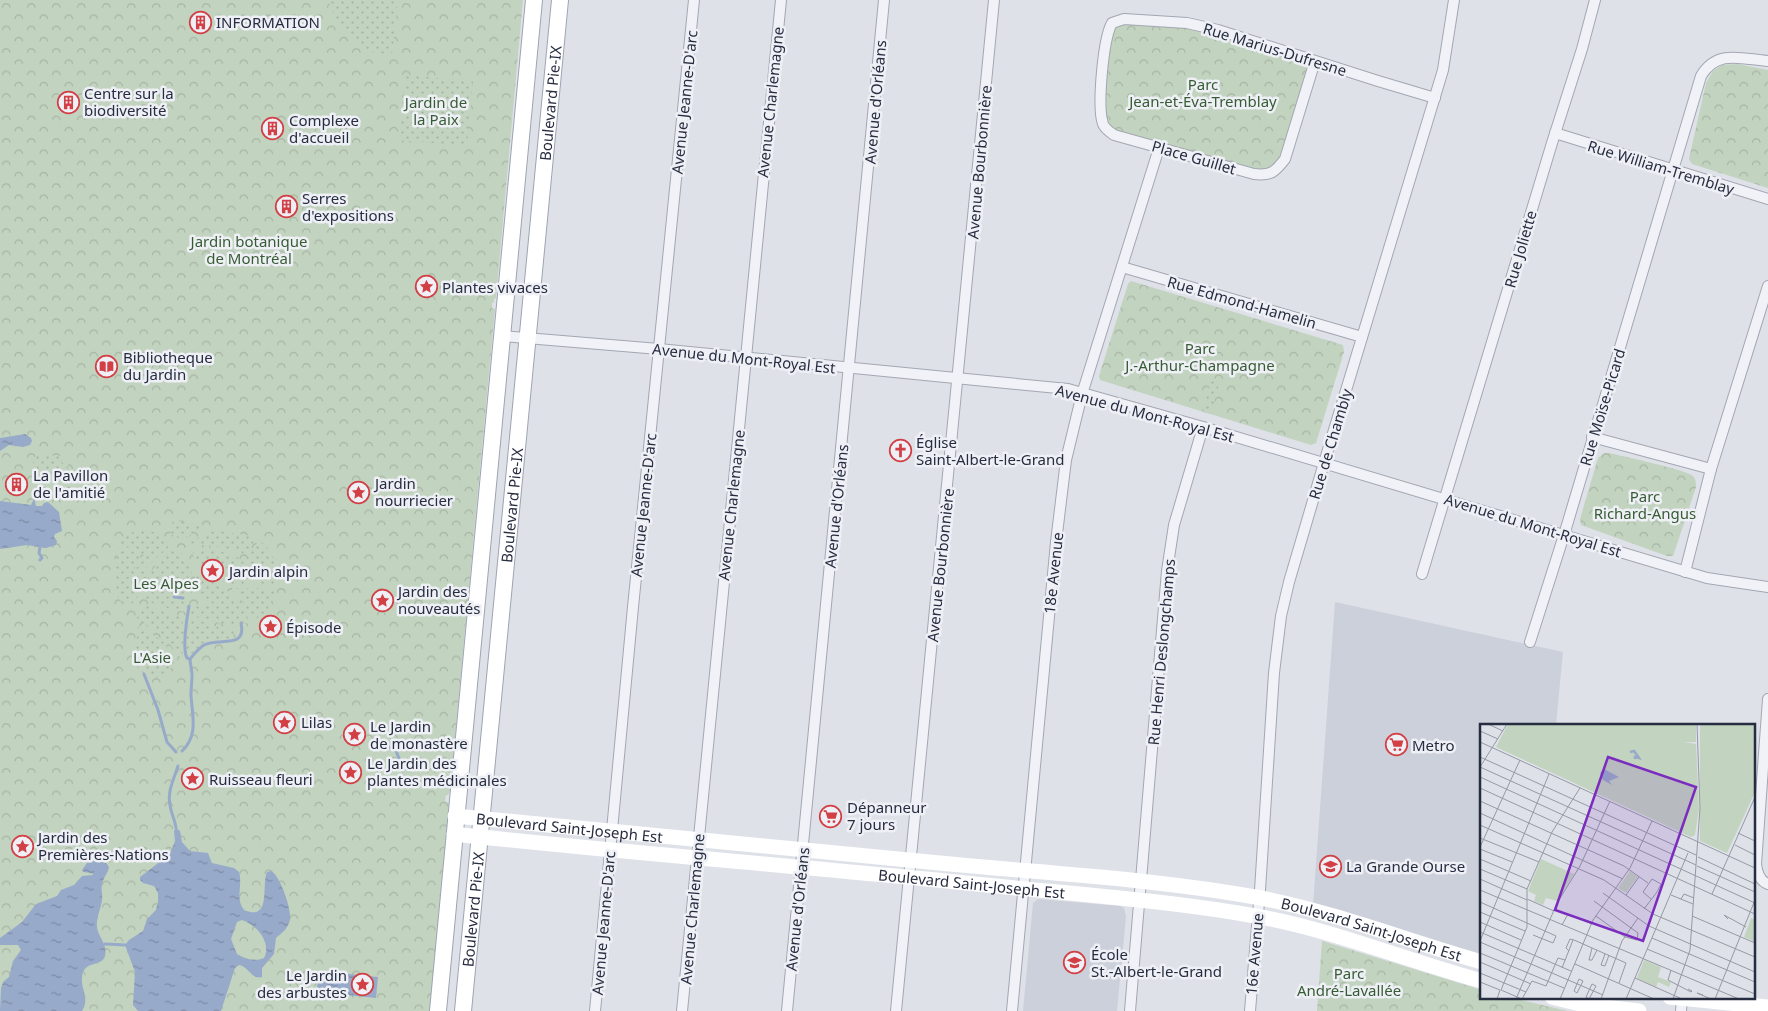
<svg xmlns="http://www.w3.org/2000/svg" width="1768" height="1011" font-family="'Noto Sans',sans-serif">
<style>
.built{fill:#ccd0da}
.forest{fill:url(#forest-crowns)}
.garden{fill:url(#garden-dots)}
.water{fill:url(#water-ripples);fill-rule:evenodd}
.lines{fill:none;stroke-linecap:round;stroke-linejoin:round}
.stream{stroke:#98aaca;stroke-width:3}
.street-casing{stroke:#a3a7b2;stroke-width:12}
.primary-casing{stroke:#9da4b4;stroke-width:18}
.street{stroke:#f1f2f7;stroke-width:10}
.secondary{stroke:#fff;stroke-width:15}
.primary{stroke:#fff;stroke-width:16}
.labels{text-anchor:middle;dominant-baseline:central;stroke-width:5;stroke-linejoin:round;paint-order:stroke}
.poi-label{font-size:15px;fill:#272d40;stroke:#eef0f6;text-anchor:start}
.street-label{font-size:15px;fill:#272d40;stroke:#eef0f6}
.park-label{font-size:15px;fill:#375c34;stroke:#eef0f6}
.inset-river{fill:none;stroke:#98aaca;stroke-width:2.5}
.inset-road{fill:none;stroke:#9599a5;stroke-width:1}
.view{fill:#7b2cbf;fill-opacity:0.15;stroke:#7b2cbf;stroke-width:2.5}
.inset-edge{fill:none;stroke:#272d40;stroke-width:2.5}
</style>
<defs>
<pattern id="forest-crowns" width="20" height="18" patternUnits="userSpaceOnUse" patternTransform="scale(1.25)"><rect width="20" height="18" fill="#c2d3bf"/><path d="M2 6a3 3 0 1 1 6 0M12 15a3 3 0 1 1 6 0" fill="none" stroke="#a7b5a5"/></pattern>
<pattern id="garden-dots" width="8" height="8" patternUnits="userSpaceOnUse" patternTransform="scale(1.25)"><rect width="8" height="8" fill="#c2d3bf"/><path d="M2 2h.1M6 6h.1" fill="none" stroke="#a7b5a5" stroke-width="1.8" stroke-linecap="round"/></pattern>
<pattern id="water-ripples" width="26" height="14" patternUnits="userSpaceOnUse" patternTransform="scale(1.25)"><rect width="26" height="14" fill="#98aaca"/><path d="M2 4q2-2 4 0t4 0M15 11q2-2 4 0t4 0" fill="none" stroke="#7c8ba5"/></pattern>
</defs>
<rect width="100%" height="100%" fill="#dee1e8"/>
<!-- built -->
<g class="built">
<polygon points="1335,602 1563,652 1556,725 1482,725 1482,956 1313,905"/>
<polygon points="1038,899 1120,906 1124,908 1126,916 1117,1011 1023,1011 1033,903"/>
</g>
<!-- forest -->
<g class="forest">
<polygon points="0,0 523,0 496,298 494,299 494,302 492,303 492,308 495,309 450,791 448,795 446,795 445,801 449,803 430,1011 0,1011"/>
<polygon points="1112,23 1187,23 1315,61 1285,159 1266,175 1104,127 1105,43"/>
<polygon points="1737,64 1768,70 1768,188 1692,164 1689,159 1706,83 1713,71 1722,65"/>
<polygon points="1131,281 1343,345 1344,352 1316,443 1311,445 1100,380 1099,376 1128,284"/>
<path d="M1604,453H1609C1622,456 1687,470 1693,476C1696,479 1696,483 1696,487L1673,556H1667L1581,525L1580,519L1598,458Z"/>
<polygon points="1322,941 1482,990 1482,997 1508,997 1568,1011 1317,1011"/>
</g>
<!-- garden -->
<g class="garden">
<path d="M337,0H398L392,54C386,54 379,53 372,52C352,46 335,21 329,2Z"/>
<polygon points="405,75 473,81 467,146 399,140"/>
<polygon points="1212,378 1220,380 1211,414 1203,412"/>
<polygon points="37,455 63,456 62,463 68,464 67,477 63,480 36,479 37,465 33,464 33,458"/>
<polygon points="173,520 199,525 202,527 183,540 170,534"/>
<path d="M140,530L154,532L169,542L168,548L151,563L140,552L120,544C125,535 130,532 140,530Z"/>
<polygon points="218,531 253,536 255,539 250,549 245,554 225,548 189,543 208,532"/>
<path d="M258,541L265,544C273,556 280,570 273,585C256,588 250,573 248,558Z"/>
<polygon points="119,546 134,552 147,563 137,565 126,575 123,575 114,568"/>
<path d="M197,549C207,549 234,552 241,560C247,565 248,575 250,583L249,585C230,588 214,579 201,567C195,561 191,557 194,550Z"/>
<path d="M172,550L181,552L194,567L191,575L192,593L191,595L189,592L183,598L187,605L186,612C176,611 149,604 143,597L149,574L160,560Z"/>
<path d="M145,564L148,565C141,577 143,602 127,606C115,599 113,585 114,571L119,573L124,577H128L133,569Z"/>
<path d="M197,571C214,583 249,599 248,622L241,626L231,624L211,602L205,601L199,597L195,589V573Z"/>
<path d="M232,588H258L274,591L275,594L265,614L253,620C246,611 244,599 232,591Z"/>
<polygon points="194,603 199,606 209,606 224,619 227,625 196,617 189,613 190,606"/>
<path d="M142,604L180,616C187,629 183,639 182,652L188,660L187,661H184L175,652L165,636L137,619L139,609Z"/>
<path d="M192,620C202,620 211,625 221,628C226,629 229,628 234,630L235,633C227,643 221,637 212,640C202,642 196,653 187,656C184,649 187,626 192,620Z"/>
<polygon points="138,625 164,642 170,654 178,663 163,674 156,678 139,671 135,660"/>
</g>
<!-- water -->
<g class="water">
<polygon points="25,434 31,438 32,441 30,445 23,447 9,445 0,451 0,438"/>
<polygon points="34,499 36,506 42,506 44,503 48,502 59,512 62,531 55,534 54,537 57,541 56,545 46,548 27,545 0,549 0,501 31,505"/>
<path d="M176,828L180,831L182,842L190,851L208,853L212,863L234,868L239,872C243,885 235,899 244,910C272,922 261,885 267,872L271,871C280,875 292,910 290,920C288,928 282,933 276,938L274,954L262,968V977C252,980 249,967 239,965L235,968L221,1011H138L133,1005L135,972L125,945L129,940L143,931L147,919L156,910L158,902V893L154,886L143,883L140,880V877L166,857L171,851L175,841L174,831ZM242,920C257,925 272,943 264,958C255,962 245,959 237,954L231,939L237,922Z"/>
<path d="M94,861L106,863L109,867C108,873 105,875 103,881C100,887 103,894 102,900C101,909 96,917 97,927C98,937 108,944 105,956C102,968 83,959 82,978C81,990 90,999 82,1011H0L1,988L3,982L9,977L13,961L21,950L18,945H0V938L22,922L36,904L57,896L61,890L74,885L82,876L93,875L92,873L83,872L82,870L87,863Z"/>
<polygon points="320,971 378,977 376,998 316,992"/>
</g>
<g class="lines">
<!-- stream -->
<g class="stream">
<polyline points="40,560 42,558 39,553 40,547"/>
<polyline points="174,597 183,598"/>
<path d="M189,606C187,617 182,649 187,658L190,659C194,654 199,648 204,645C219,637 247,650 241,623"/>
<polyline points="144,674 158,710 167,742 176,752"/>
<polyline points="386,745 396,751 403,768 418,770"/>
<path d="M182,751C199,735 192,715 191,695C191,688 192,681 192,675C192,669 190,664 190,659"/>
<path d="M176,828C175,820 171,813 170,805C167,791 174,779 178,766"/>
<polyline points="105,944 125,945"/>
</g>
<defs>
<g id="street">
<path d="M1315,61L1285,159C1275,172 1271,176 1254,174L1114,135C1110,132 1105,129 1103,124C1097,107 1103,39 1112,23L1124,19L1187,23L1218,30L1378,81L1435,98"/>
<polyline points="1555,133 1768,199"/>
<polyline points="1122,267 1362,337"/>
<polyline points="502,336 659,349 1068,389 1203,427 1707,578 1768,587"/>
<polyline points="1592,437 1711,469"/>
<polyline points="1685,572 1711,469 1768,286"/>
<polyline points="1422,574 1552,143 1582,49 1595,0"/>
<path d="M1530,642L1564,535L1701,76C1717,49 1741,59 1768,61"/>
<path d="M1768,699L1756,864C1757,872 1759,881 1768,884"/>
<polyline points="595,1011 633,607 694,0"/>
<polyline points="682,1011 781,0"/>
<polyline points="787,1011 884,0"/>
<polyline points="896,1011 994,0"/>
<polyline points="1012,1011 1056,542 1066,460 1082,394 1159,148"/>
<polyline points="1130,1011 1167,571 1174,525 1203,427"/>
<polyline points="1250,1011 1260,890 1274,673 1281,616 1289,582 1324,463 1443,70 1454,0"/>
<polyline points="1681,1011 1682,999"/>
</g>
<g id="primary">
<polyline points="438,1011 534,0"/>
<path id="s3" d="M463,1011L560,0"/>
</g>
</defs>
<!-- street casing -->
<use href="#street" class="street-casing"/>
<!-- primary casing -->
<use href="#primary" class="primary-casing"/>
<!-- street -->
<use href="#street" class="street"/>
<!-- secondary -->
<g class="secondary">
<path id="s1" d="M455,816C613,832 771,848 929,862C1039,873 1152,878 1261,898C1337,913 1408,941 1482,962"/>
<path id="s2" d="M454,834C634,854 815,867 996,886C1084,895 1173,901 1261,917C1336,931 1408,961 1482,981"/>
<polyline points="1552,997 1580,1004 1639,1011"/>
<polyline points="1670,997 1768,1007"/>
</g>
<!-- primary -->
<use href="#primary" class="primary"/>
</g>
<!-- icons -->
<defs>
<symbol id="building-ring" viewBox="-11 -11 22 22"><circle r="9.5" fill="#eef0f6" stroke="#d23f44" stroke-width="1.5"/><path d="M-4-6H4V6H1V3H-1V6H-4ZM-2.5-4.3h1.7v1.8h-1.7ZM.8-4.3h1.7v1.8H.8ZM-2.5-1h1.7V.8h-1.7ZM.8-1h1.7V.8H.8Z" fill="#d23f44"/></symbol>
<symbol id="sight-ring" viewBox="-11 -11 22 22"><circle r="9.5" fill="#eef0f6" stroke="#d23f44" stroke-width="1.5"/><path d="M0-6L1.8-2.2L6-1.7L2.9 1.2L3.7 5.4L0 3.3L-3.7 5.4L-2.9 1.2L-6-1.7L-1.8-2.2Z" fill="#d23f44"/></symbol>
<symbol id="library-ring" viewBox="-11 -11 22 22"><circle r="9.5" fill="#eef0f6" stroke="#d23f44" stroke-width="1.5"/><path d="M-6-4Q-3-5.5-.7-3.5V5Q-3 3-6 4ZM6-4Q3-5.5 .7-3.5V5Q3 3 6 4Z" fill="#d23f44"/></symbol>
<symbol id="church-ring" viewBox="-11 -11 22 22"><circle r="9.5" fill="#eef0f6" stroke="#d23f44" stroke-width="1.5"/><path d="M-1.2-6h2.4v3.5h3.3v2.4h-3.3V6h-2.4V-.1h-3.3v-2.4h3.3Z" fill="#d23f44"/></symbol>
<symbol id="supermarket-ring" viewBox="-11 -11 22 22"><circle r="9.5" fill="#eef0f6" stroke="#d23f44" stroke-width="1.5"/><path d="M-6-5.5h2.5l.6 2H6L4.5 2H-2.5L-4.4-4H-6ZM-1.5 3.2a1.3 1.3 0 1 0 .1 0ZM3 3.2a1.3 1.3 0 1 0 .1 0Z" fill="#d23f44"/></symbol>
<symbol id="school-ring" viewBox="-11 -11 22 22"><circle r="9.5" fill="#eef0f6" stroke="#d23f44" stroke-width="1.5"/><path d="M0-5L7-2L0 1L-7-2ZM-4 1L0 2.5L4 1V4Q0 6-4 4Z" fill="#d23f44"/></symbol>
</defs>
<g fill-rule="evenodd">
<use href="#building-ring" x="188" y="10" width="25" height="25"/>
<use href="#building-ring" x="56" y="90" width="25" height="25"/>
<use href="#building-ring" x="260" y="116" width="25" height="25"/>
<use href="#building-ring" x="274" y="194" width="25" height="25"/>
<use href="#sight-ring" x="414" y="274" width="25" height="25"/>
<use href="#library-ring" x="94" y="354" width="25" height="25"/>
<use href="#church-ring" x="888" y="438" width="25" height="25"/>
<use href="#building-ring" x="4" y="472" width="25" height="25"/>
<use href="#sight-ring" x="346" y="480" width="25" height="25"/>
<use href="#sight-ring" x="200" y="558" width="25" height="25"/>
<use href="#sight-ring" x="370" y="588" width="25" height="25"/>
<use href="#sight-ring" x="258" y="614" width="25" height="25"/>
<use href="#sight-ring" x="272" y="710" width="25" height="25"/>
<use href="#sight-ring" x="342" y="722" width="25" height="25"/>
<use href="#supermarket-ring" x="1384" y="732" width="25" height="25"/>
<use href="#sight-ring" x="338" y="760" width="25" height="25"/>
<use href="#sight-ring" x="180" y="766" width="25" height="25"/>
<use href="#supermarket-ring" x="818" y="804" width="25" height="25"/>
<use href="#sight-ring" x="10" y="834" width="25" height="25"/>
<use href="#school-ring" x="1318" y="854" width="25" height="25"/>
<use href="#school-ring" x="1062" y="950" width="25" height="25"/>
<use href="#sight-ring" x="350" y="972" width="25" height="25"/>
</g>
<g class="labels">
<!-- poi labels -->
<g class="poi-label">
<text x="216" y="22">INFORMATION</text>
<text x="84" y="93">Centre sur la<tspan x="84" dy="17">biodiversité</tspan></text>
<text x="289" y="120">Complexe<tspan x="289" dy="17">d'accueil</tspan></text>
<text x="302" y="198">Serres<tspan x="302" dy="17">d'expositions</tspan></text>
<text x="442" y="287">Plantes vivaces</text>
<text x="123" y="357">Bibliotheque<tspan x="123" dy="17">du Jardin</tspan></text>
<text x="916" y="442">Église<tspan x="916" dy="17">Saint-Albert-le-Grand</tspan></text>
<text x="33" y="475">La Pavillon<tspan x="33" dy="17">de l'amitié</tspan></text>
<text x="375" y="483">Jardin<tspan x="375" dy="17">nourriecier</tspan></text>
<text x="229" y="571">Jardin alpin</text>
<text x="398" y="591">Jardin des<tspan x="398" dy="17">nouveautés</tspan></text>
<text x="286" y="627">Épisode</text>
<text x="301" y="722">Lilas</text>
<text x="370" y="726">Le Jardin<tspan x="370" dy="17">de monastère</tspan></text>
<text x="1412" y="745">Metro</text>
<text x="367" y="763">Le Jardin des<tspan x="367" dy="17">plantes médicinales</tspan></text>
<text x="209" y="779">Ruisseau fleuri</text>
<text x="847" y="807">Dépanneur<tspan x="847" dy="17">7 jours</tspan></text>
<text x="38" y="837">Jardin des<tspan x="38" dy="17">Premières-Nations</tspan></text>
<text x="1346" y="866">La Grande Ourse</text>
<text x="1091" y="954">École<tspan x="1091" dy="17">St.-Albert-le-Grand</tspan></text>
<text x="347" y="975" text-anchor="end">Le Jardin<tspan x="347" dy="17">des arbustes</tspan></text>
</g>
<!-- street labels -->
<g class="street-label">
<text transform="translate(1275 49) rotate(17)">Rue Marius-Dufresne</text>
<text stroke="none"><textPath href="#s3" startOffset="912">Boulevard Pie-IX</textPath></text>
<text transform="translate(684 102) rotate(-84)">Avenue Jeanne-D'arc</text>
<text transform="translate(770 102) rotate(-84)">Avenue Charlemagne</text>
<text transform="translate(875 102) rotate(-85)">Avenue d'Orléans</text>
<text transform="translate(1194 157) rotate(16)">Place Guillet</text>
<text transform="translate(979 162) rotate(-85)">Avenue Bourbonnière</text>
<text transform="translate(1661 167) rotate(17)">Rue William-Tremblay</text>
<text transform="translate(1520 249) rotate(-74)">Rue Joliette</text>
<text transform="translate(1242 302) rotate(16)">Rue Edmond-Hamelin</text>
<text transform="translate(744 358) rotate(6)">Avenue du Mont-Royal Est</text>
<text transform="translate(1602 407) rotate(-73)">Rue Moïse-Picard</text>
<text transform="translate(1145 413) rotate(15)">Avenue du Mont-Royal Est</text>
<text transform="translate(1330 444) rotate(-73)">Rue de Chambly</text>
<text transform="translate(643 505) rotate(-84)">Avenue Jeanne-D'arc</text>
<text transform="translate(731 505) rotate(-84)">Avenue Charlemagne</text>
<text stroke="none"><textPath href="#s3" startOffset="508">Boulevard Pie-IX</textPath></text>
<text transform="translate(836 506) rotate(-84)">Avenue d'Orléans</text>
<text transform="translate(1533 525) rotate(17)">Avenue du Mont-Royal Est</text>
<text transform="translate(940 565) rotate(-84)">Avenue Bourbonnière</text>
<text transform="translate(1053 573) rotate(-84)">18e Avenue</text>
<text transform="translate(1161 652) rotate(-85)">Rue Henri Deslongchamps</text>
<text stroke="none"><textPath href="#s1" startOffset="115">Boulevard Saint-Joseph Est</textPath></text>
<text stroke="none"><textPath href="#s2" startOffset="520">Boulevard Saint-Joseph Est</textPath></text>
<text stroke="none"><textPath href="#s3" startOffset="102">Boulevard Pie-IX</textPath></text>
<text transform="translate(692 909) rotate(-85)">Avenue Charlemagne</text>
<text transform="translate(797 909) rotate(-84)">Avenue d'Orléans</text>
<text transform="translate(603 923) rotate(-85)">Avenue Jeanne-D'arc</text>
<text stroke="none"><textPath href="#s1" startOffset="925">Boulevard Saint-Joseph Est</textPath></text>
<text transform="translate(1254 954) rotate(-85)">16e Avenue</text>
</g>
<!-- park labels -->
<g class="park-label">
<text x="1203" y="84">Parc<tspan x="1203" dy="17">Jean-et-Éva-Tremblay</tspan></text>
<text x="436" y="102">Jardin de<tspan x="436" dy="17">la Paix</tspan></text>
<text x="249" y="241">Jardin botanique<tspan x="249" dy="17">de Montréal</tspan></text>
<text x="1200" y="348">Parc<tspan x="1200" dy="17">J.-Arthur-Champagne</tspan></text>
<text x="1645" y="496">Parc<tspan x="1645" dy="17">Richard-Angus</tspan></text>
<text x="166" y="583">Les Alpes</text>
<text x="152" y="657">L'Asie</text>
<text x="1349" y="973">Parc<tspan x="1349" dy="17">André-Lavallée</tspan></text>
</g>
</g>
<!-- overview -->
<g transform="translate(1480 724)">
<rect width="275" height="275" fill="#dee1e8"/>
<path d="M28,0H216V18H204L216,20L219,85L215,111L211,113L16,23ZM220,0H275V68L247,129L220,117ZM61,135L94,150L77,177L66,174L63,181L54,177L56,171L48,167ZM150,147L158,153L146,169L138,164ZM271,194L275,196V218L264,213ZM164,236L181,243L178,253L191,258L189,263L178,258L176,263L157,254Z" fill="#c2d3bf"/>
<path d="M154,55L165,58L161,70L155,68Z" fill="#c2d3bf"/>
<path d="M124,45L139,53L129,57L132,61L123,56L120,49Z" fill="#98aaca"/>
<path class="inset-river" d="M150,28L154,27L159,34L155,33V35"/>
<path class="inset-road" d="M8,0L23,7M0,7L18,15M0,18L275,144M0,33L216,131M0,43L205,136L208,129M0,43L27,0M0,53L275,179M0,64L275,190M0,77L144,142L168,159M0,89L143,155M0,101L124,156L173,190L275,233M258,109L275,117M0,114L59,138M255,121L275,131M0,123L40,36M0,125L32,138M218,133L275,160M0,135L51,157M217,142L275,168M0,145L47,165M0,155L47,176V203L21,266L42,275L52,257L66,262L78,234L85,236M0,166L202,251M123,169L169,202L275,248M232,170L275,73M146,171L159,153M191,171L213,180M201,175L204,170L214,174M114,177L158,209L157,216L145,213L116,192M0,178L76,212L73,219L53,211M164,185L177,168L181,160L172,155L163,168L171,175M74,187L47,175V165L72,108L100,64M0,188L45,207M212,192L275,219M248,195L244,191L266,203M0,198L41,216M82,201L88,190L112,200M0,208L91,247M172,214L275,258M94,216L146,239L139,259M0,217L69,50M0,218L123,271M112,224L109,236H112L117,226M167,225L275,270M89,227L86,224L90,215L94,216M0,229L84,264M125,230L121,241L125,242L129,231M0,238L51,260M95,240L174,275M82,244L93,216M191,246L188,256L211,268L212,267L208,265M0,249L46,268M202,251L259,275M155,254L202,275M99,255L103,257L97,269L94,267ZM0,258L20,266L17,275M112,260L116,262L109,275L106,273ZM223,271L217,269L231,275M36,275L77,179L100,142L130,77M80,275L113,196L150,144L172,97M121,275L142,217L158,194M146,275L205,136L216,141M193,275L210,226L220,84L217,0M235,275L275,176"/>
<path class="view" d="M128,33L216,63L163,217L75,186Z"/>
<rect width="275" height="275" class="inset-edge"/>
</g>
</svg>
